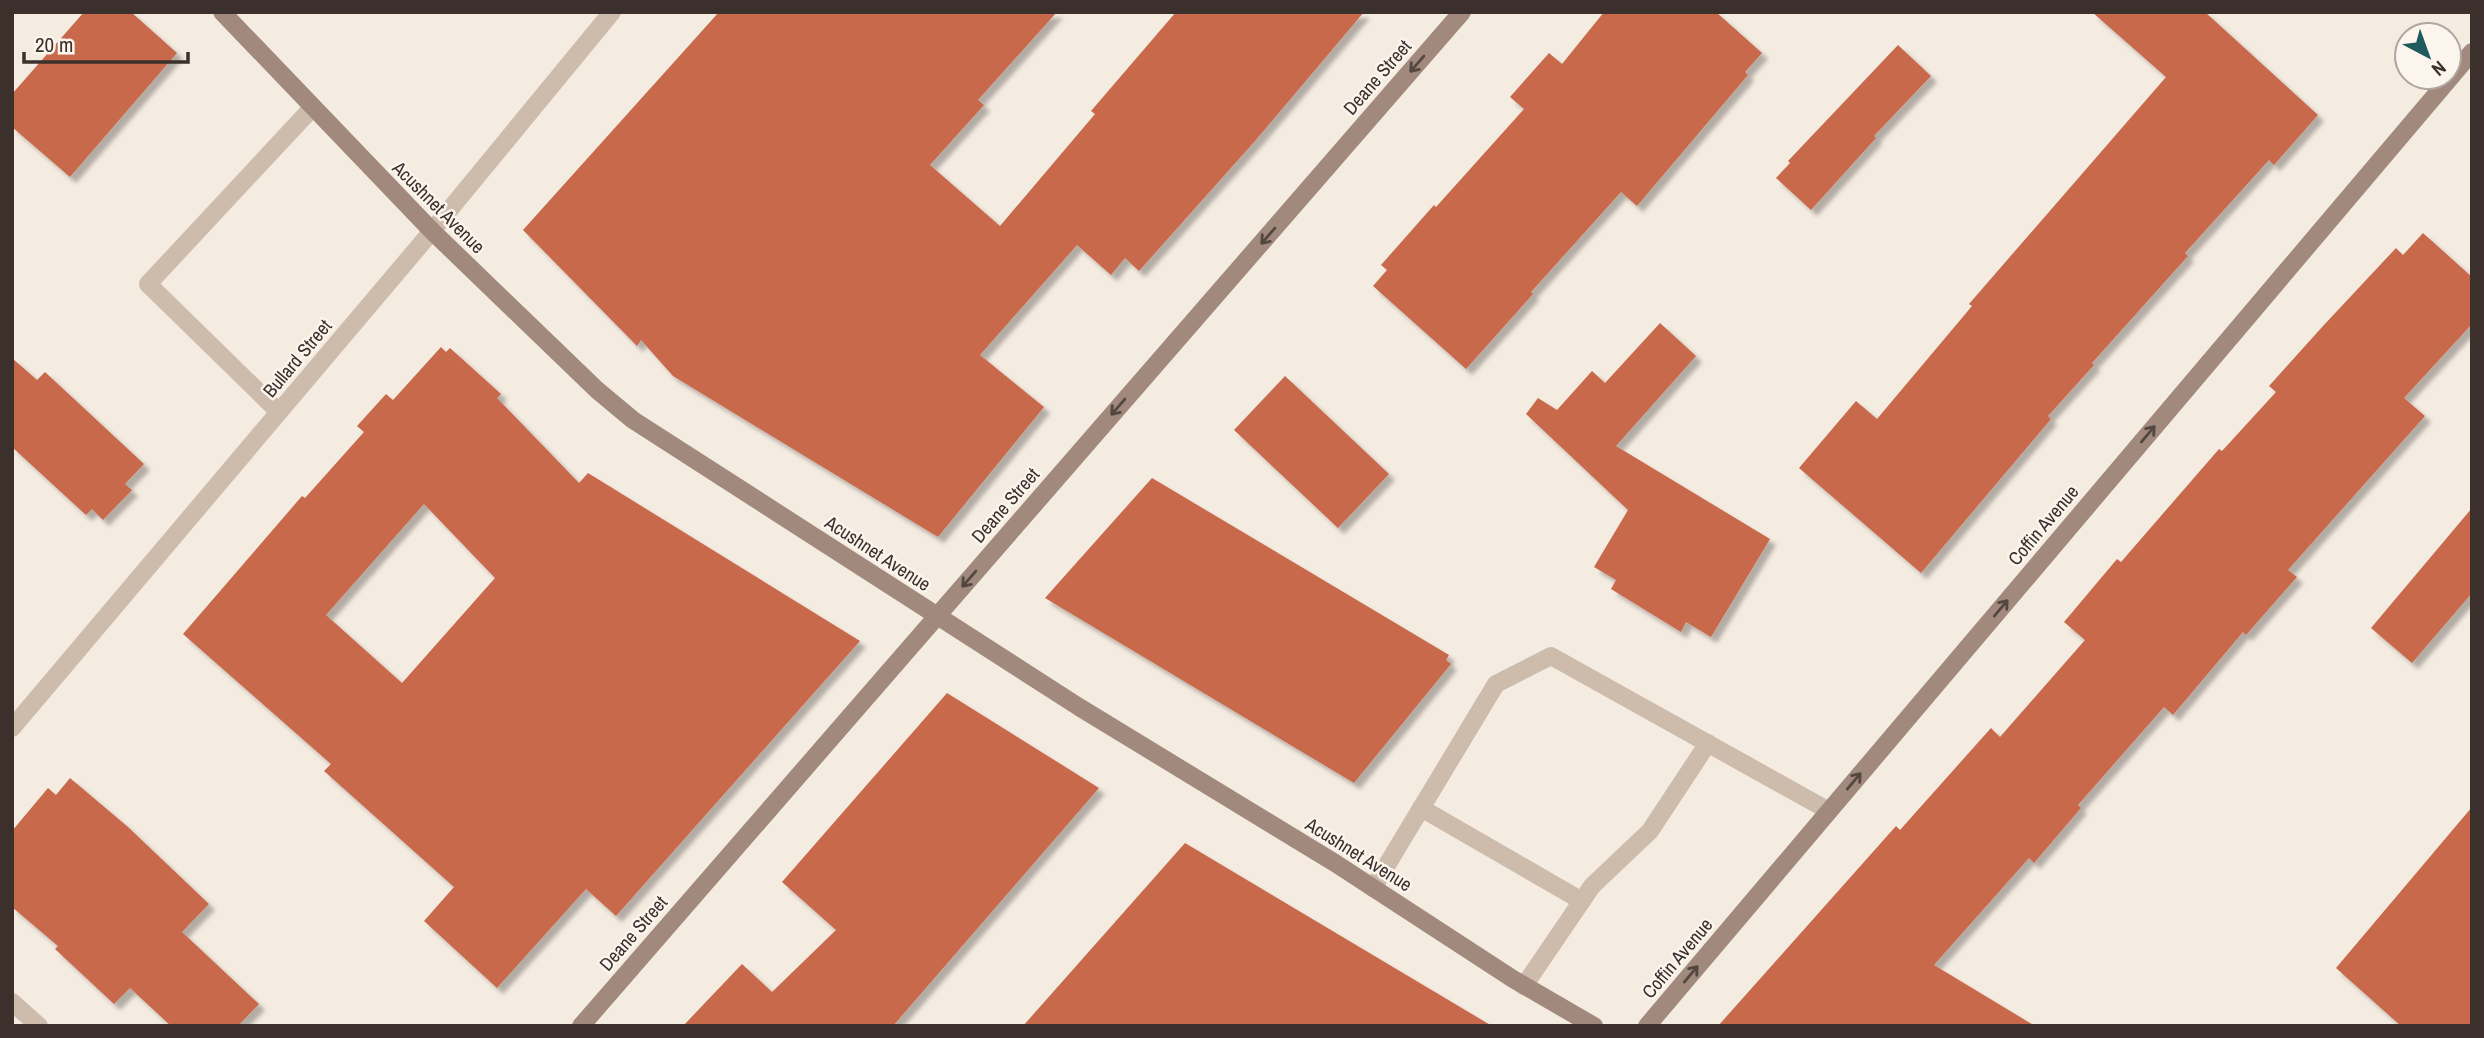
<svg xmlns="http://www.w3.org/2000/svg" width="2484" height="1038" font-family="'Archivo Narrow',sans-serif">
<style>
.building{fill:#c8694b;fill-rule:evenodd;filter:url(#shadow)}
.lines{fill:none;stroke-linecap:round;stroke-linejoin:round}
.service{stroke:#cdbbac;stroke-width:18}
.minor{stroke:#cdbbac;stroke-width:18}
.tertiary{stroke:#cdbbac;stroke-width:18}
.secondary{stroke:#a18a7d;stroke-width:18}
.oneway{stroke:#544640}
.labels{text-anchor:middle;dominant-baseline:central;stroke-width:5;stroke-linejoin:round;paint-order:stroke}
.street-label{font-size:19px;fill:#3b302b;stroke:#fbf5ee}
</style>
<defs>
<filter id="shadow"><feDropShadow dx="6" dy="6" stdDeviation="2" flood-color="#0004"/></filter>
</defs>
<rect width="100%" height="100%" fill="#f4ebe1"/>
<!-- building -->
<g class="building">
<polygon points="84,12 131,12 177,53 70,177 12,127 12,94"/>
<polygon points="719,12 1057,12 978,100 984,105 930,165 1000,226 1095,114 1091,111 1176,12 1364,12 1255,141 1139,271 1125,258 1111,275 1077,245 980,355 1044,407 938,537 673,376 641,340 637,346 523,230"/>
<polygon points="1604,12 1716,12 1762,53 1745,72 1748,75 1637,206 1621,192 1531,292 1533,294 1466,369 1373,286 1387,270 1381,265 1434,205 1436,207 1524,109 1510,97 1549,53 1562,64"/>
<polygon points="2092,12 2205,12 2318,115 2274,165 2269,160 2185,253 2188,256 2092,363 2094,365 2048,416 2051,419 1921,573 1799,468 1856,401 1877,419 1972,306 1969,304 2166,77"/>
<polygon points="1898,45 1931,76 1874,136 1876,138 1811,210 1776,178 1790,163 1788,161"/>
<polygon points="2423,233 2472,277 2472,324 2404,398 2425,416 2288,570 2297,577 2246,635 2243,632 2173,715 2164,707 2078,805 2081,808 2034,863 2029,858 1934,965 2035,1026 1718,1026 1896,826 1900,830 1991,728 2000,737 2085,640 2064,622 2117,559 2121,562 2219,449 2222,451 2276,392 2269,386 2323,326 2396,248 2403,255"/>
<polygon points="1660,323 1696,356 1616,446 1770,539 1711,637 1686,622 1681,632 1611,589 1616,580 1594,567 1628,510 1526,414 1538,398 1557,410 1592,371 1605,383"/>
<path d="M441,347L446,352L450,348L501,394L497,398L579,483L588,473L860,641L616,916L586,889L497,988L424,921L454,887L324,771L331,764L183,634L302,496L305,498L364,432L357,426L386,394L393,400ZM424,504L495,578L402,683L326,615Z"/>
<polygon points="12,358 37,380 45,372 144,464 125,484 132,490 103,520 92,509 86,515 12,447"/>
<polygon points="1285,376 1389,474 1338,528 1234,430"/>
<polygon points="1152,478 1449,655 1446,660 1451,664 1354,783 1045,598"/>
<polygon points="2472,508 2472,593 2412,663 2371,628"/>
<polygon points="947,693 1099,788 893,1026 683,1026 742,964 772,992 836,930 782,882"/>
<polygon points="70,778 128,827 209,904 182,932 259,1004 238,1026 171,1026 130,988 114,1004 55,949 58,946 12,907 12,831 48,788 56,795"/>
<polygon points="2472,807 2472,1026 2401,1026 2336,968"/>
<polygon points="1185,843 1492,1026 1023,1026"/>
</g>
<g class="lines">
<!-- service -->
<g class="service">
<polyline points="279,412 148,284 313,107"/>
<polyline points="1421,808 1582,901"/>
<polyline points="1373,888 1496,684 1551,656 1829,811"/>
<polyline points="1524,986 1592,886 1650,831 1708,743"/>
</g>
<!-- minor -->
<polyline class="minor" points="12,728 432,231 612,12"/>
<!-- tertiary -->
<polyline class="tertiary" points="12,1002 39,1026"/>
<!-- secondary -->
<g class="secondary">
<polyline points="222,12 432,231 597,390 633,420 1079,707 1335,863 1513,979 1594,1026"/>
<polyline points="581,1026 1462,12"/>
<polyline points="1647,1026 2472,52"/>
</g>
</g>
<!-- one-way arrows -->
<defs><path id="oneway-shaft" d="M-6 0H5M1.5-3L5.5 0L1.5 3" fill="none" stroke-width="1.6" stroke-linecap="round" stroke-linejoin="round" transform="scale(1.75)"/></defs>
<g class="oneway">
<use href="#oneway-shaft" transform="translate(1417 64) rotate(131)"/>
<use href="#oneway-shaft" transform="translate(1268 236) rotate(131)"/>
<use href="#oneway-shaft" transform="translate(1118 407) rotate(131)"/>
<use href="#oneway-shaft" transform="translate(2148 434) rotate(-50)"/>
<use href="#oneway-shaft" transform="translate(969 579) rotate(131)"/>
<use href="#oneway-shaft" transform="translate(2001 608) rotate(-50)"/>
<use href="#oneway-shaft" transform="translate(1854 781) rotate(-50)"/>
<use href="#oneway-shaft" transform="translate(1691 974) rotate(-50)"/>
</g>
<g class="labels">
<!-- street labels -->
<g class="street-label">
<text transform="translate(1377 77) rotate(-49)">Deane Street</text>
<text transform="translate(439 207) rotate(45)">Acushnet Avenue</text>
<text transform="translate(297 358) rotate(-50)">Bullard Street</text>
<text transform="translate(1005 505) rotate(-49)">Deane Street</text>
<text transform="translate(2043 525) rotate(-50)">Coffin Avenue</text>
<text transform="translate(878 553) rotate(33)">Acushnet Avenue</text>
<text transform="translate(1359 854) rotate(32)">Acushnet Avenue</text>
<text transform="translate(633 933) rotate(-49)">Deane Street</text>
<text transform="translate(1677 958) rotate(-50)">Coffin Avenue</text>
</g>
</g>
<!-- border -->
<rect width="2484" height="1038" fill="none" stroke="#3b302b" stroke-width="28"/>
<!-- north arrow -->
<g transform="translate(2428 56) rotate(139)"><circle r="33" fill="#fbf5ee" stroke="#aea6a0" stroke-width="2"/>
<path d="M0-5L12 26L0 18L-12 26Z" fill="#1f5a5e"/>
<text y="-10" font-size="19" font-weight="bold" text-anchor="middle" fill="#3b302b">N</text>
</g>
<!-- scale -->
<path d="M24 52v10h164v-10" fill="none" stroke="#3b302b" stroke-width="3.5"/>
<text x="35" y="52" font-size="21" fill="#3b302b" stroke="#fbf5ee" stroke-width="5" paint-order="stroke">20 m</text>
</svg>
